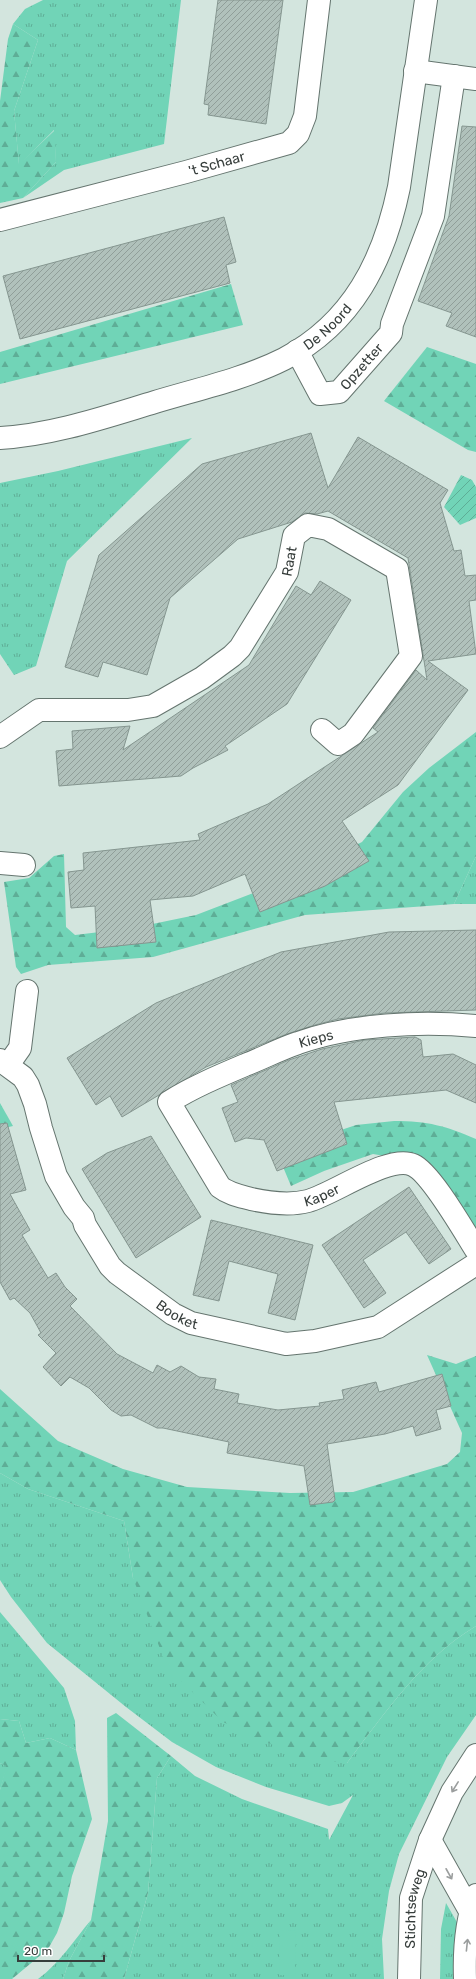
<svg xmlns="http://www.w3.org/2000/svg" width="476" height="1979" font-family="Rubik,sans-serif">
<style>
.grass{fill:url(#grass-tufts)}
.forest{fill:url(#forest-firs)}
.garden{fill:url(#garden-furrows)}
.pitch{fill:#71d4b7}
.building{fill:url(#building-hatch);stroke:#859690}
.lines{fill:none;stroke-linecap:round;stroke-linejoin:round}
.minor-casing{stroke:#65756f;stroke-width:24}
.minor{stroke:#fff;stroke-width:22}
.oneway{stroke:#9b9e9e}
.labels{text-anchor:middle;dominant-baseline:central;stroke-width:4;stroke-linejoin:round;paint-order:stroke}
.street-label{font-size:14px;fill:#373e3c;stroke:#fff}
</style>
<defs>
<pattern id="grass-tufts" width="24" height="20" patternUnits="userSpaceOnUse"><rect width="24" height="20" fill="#71d4b7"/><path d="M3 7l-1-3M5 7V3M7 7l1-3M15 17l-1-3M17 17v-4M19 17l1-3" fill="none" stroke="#5ead96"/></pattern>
<pattern id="forest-firs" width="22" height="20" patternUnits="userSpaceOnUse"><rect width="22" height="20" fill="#71d4b7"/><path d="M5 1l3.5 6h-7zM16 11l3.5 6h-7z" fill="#5ead96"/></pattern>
<pattern id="garden-furrows" width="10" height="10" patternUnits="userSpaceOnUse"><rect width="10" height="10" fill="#71d4b7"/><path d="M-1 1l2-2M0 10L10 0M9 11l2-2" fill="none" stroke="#5ead96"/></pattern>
<pattern id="building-hatch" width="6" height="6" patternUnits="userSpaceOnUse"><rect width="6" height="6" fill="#b0c1bb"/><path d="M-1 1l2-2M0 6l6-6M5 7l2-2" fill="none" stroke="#909e99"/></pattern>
</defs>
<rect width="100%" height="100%" fill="#d3e5de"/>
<!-- grass -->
<g class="grass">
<polygon points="43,0 181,0 164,144 64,170 23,198 56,162 54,130 19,165 14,111 38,40 13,24 25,9"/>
<polygon points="192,438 67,561 36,666 14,675 0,654 0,483 58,471"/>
<polygon points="476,856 476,904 454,904"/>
<path d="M0,1473L28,1489L124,1521L133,1578L347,1763C385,1713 421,1659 476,1626V1715L447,1757L399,1854L389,1891L382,1939L384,1979H124L148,1893L157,1778L171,1756L195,1776L242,1799L328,1829L329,1840L353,1795L342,1803L329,1806L266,1787L216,1767L172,1742L126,1707L47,1643L11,1597L0,1580Z"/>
<polygon points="0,1612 64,1688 75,1721 76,1750 50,1738 26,1743 19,1721 0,1719"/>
<polygon points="0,1763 7,1766 0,1790"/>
<polygon points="446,1903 458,1924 455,1933 454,1979 440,1979 441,1929"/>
<path d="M91,1920L69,1961L63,1979H38C60,1963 74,1940 91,1920Z"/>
</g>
<!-- forest -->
<g class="forest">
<polygon points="13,24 38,40 14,111 19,164 55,130 56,162 23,198 0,203 0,101 8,39"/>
<polygon points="231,284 243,325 0,384 0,352"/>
<polygon points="427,347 476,364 476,452 468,450 384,401"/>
<polygon points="476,732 476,856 454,904 305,915 153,957 48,965 21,974 16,967 4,882 29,878 54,856 64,854 66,927 75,935 133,928 196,915 272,886 362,842 403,792 429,768"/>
<polygon points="0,1103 13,1126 0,1129"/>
<path d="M394,1121C428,1121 446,1126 476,1139V1230L396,1158L373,1154L324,1171L291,1186L281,1162L329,1134L356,1125Z"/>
<path d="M427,1355L456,1364L476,1356V1626C421,1659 385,1713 347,1763L304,1759L223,1722L167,1667L133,1578L124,1521L28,1489L0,1473V1389L58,1441L123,1469L187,1487L290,1493L353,1492L447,1464L460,1452L462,1433Z"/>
<polygon points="116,1713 171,1756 157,1778 148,1893 124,1979 63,1979 69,1961 91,1920 108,1821 107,1718"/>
<polygon points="0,1719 19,1721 26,1743 50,1738 76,1750 92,1819 72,1876 64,1913 57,1933 48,1949 12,1979 0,1979 0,1790 6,1766 0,1763"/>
</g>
<!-- garden -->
<polygon class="garden" points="461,475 472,480 476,487 476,518 460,525 444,507"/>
<!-- pitch -->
<polygon class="pitch" points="280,1930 296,1931 295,1976 279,1975"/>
<!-- building -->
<g class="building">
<polygon points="218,0 283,0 266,124 208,115 209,105 204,104"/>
<polygon points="462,126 476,127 476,337 446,326 452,313 418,301 449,216"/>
<polygon points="224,217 236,262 226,265 230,283 20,339 3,276"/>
<polygon points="311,433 328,488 358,437 448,490 440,503 454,551 461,550 465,576 476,575 476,600 469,601 476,654 428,661 468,690 398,785 342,821 369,861 325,886 260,912 245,874 193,896 150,900 156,942 97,948 95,906 71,908 68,872 84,870 83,853 200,840 198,834 268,804 378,732 373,728 416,670 427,680 408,558 328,511 317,514 305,513 292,522 238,539 170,598 147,675 103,662 98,677 65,667 99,555 202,464"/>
<polygon points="320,581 351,600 287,704 225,746 228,750 193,768 181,776 59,786 56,751 73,749 72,731 130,726 123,750 249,665 296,586 311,595"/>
<polygon points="476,930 476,1010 385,1013 338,1019 315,1025 287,1034 206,1067 122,1117 110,1096 96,1105 67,1058 156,1003 281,952 389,932"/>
<polygon points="415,1037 421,1040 423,1057 453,1054 476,1065 476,1103 446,1090 334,1102 347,1144 277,1171 264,1140 246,1138 235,1142 222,1108 238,1102 231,1085 289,1060 322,1049 365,1040"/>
<polygon points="7,1123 26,1190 10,1194 30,1230 22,1235 48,1278 56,1273 65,1287 77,1299 70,1306 117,1354 153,1373 157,1365 170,1372 181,1366 199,1377 216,1379 214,1389 239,1394 237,1403 278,1410 320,1406 319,1403 344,1399 342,1390 376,1382 379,1392 442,1374 451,1406 436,1410 441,1429 416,1436 413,1426 385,1434 327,1444 335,1500 333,1502 310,1505 304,1466 227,1453 229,1442 163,1428 157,1428 131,1415 121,1416 111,1410 89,1388 70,1377 61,1386 43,1367 56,1353 38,1335 41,1333 30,1313 14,1298 10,1300 0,1282 0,1124"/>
<polygon points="151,1136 201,1217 136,1258 82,1169 107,1153"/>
<polygon points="409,1187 451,1249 429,1264 406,1232 363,1260 386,1293 364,1308 322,1245"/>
<polygon points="211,1220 313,1245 295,1320 268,1313 278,1274 229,1261 219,1301 193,1295"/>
</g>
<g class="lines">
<defs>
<g id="minor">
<polyline points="415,71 476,79"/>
<path id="s1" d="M0,220L186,172L289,143L298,134L305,116L319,0"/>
<path id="s2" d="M297,351L320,394L339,392L391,333L392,324L433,216L454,76"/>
<path id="s3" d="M0,438C53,435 105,417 155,402C198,389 244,379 284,359C353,323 384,260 399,187L426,0"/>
<path id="s4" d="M0,737L39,710H128L153,706L202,678L232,656L240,648L287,572L294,536L308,525L328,529L397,569L411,656L353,734L338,744L322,730"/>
<polyline points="0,863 24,865"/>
<path id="s5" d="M476,1026C421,1021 351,1024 298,1043C280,1049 263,1058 245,1065C219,1076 193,1087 169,1102L220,1187C229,1194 240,1196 251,1199C269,1203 289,1206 308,1201C334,1194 389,1154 413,1165C431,1173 464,1231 476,1250"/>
<path id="s6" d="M0,1060L23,1077L28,1085L35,1104L41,1128L56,1176L74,1207L83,1218L85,1225L110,1266L117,1273L173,1314L191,1323L286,1344L315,1341L378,1327L476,1264"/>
<polyline points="8,1065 20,1048 27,991"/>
<polyline points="430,1840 470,1911"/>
<path id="s7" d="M409,1979L411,1898L430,1840L452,1792L476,1755"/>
<path d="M465,1979C464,1951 466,1921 476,1895"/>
</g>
</defs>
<!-- minor casing -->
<use href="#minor" class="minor-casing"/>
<!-- minor -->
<use href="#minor" class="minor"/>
</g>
<!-- one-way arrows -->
<defs><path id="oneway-shaft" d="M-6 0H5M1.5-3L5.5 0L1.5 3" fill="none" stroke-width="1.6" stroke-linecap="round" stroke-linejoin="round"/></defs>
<g class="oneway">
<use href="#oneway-shaft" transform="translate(455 1787) rotate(122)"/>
<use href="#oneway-shaft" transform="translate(449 1874) rotate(61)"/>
<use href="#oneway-shaft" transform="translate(467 1945) rotate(-84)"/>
</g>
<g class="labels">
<!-- street labels -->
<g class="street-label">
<text stroke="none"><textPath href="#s1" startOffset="224">'t Schaar</textPath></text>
<text stroke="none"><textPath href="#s3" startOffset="350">De Noord</textPath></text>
<text stroke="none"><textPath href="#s2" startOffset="102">Opzetter</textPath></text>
<text stroke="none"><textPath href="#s4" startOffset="367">Raat</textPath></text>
<text transform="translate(316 1039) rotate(-15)">Kieps</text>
<text stroke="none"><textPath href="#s5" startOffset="527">Kaper</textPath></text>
<text stroke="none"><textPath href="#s6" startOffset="322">Booket</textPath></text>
<text stroke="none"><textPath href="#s7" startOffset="71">Stichtseweg</textPath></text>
</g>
</g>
<!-- scale -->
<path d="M18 1955v6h86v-6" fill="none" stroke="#373e3c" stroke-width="2"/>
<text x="24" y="1955" font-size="12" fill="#373e3c" stroke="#ffffff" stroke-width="3" paint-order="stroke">20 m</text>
</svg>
